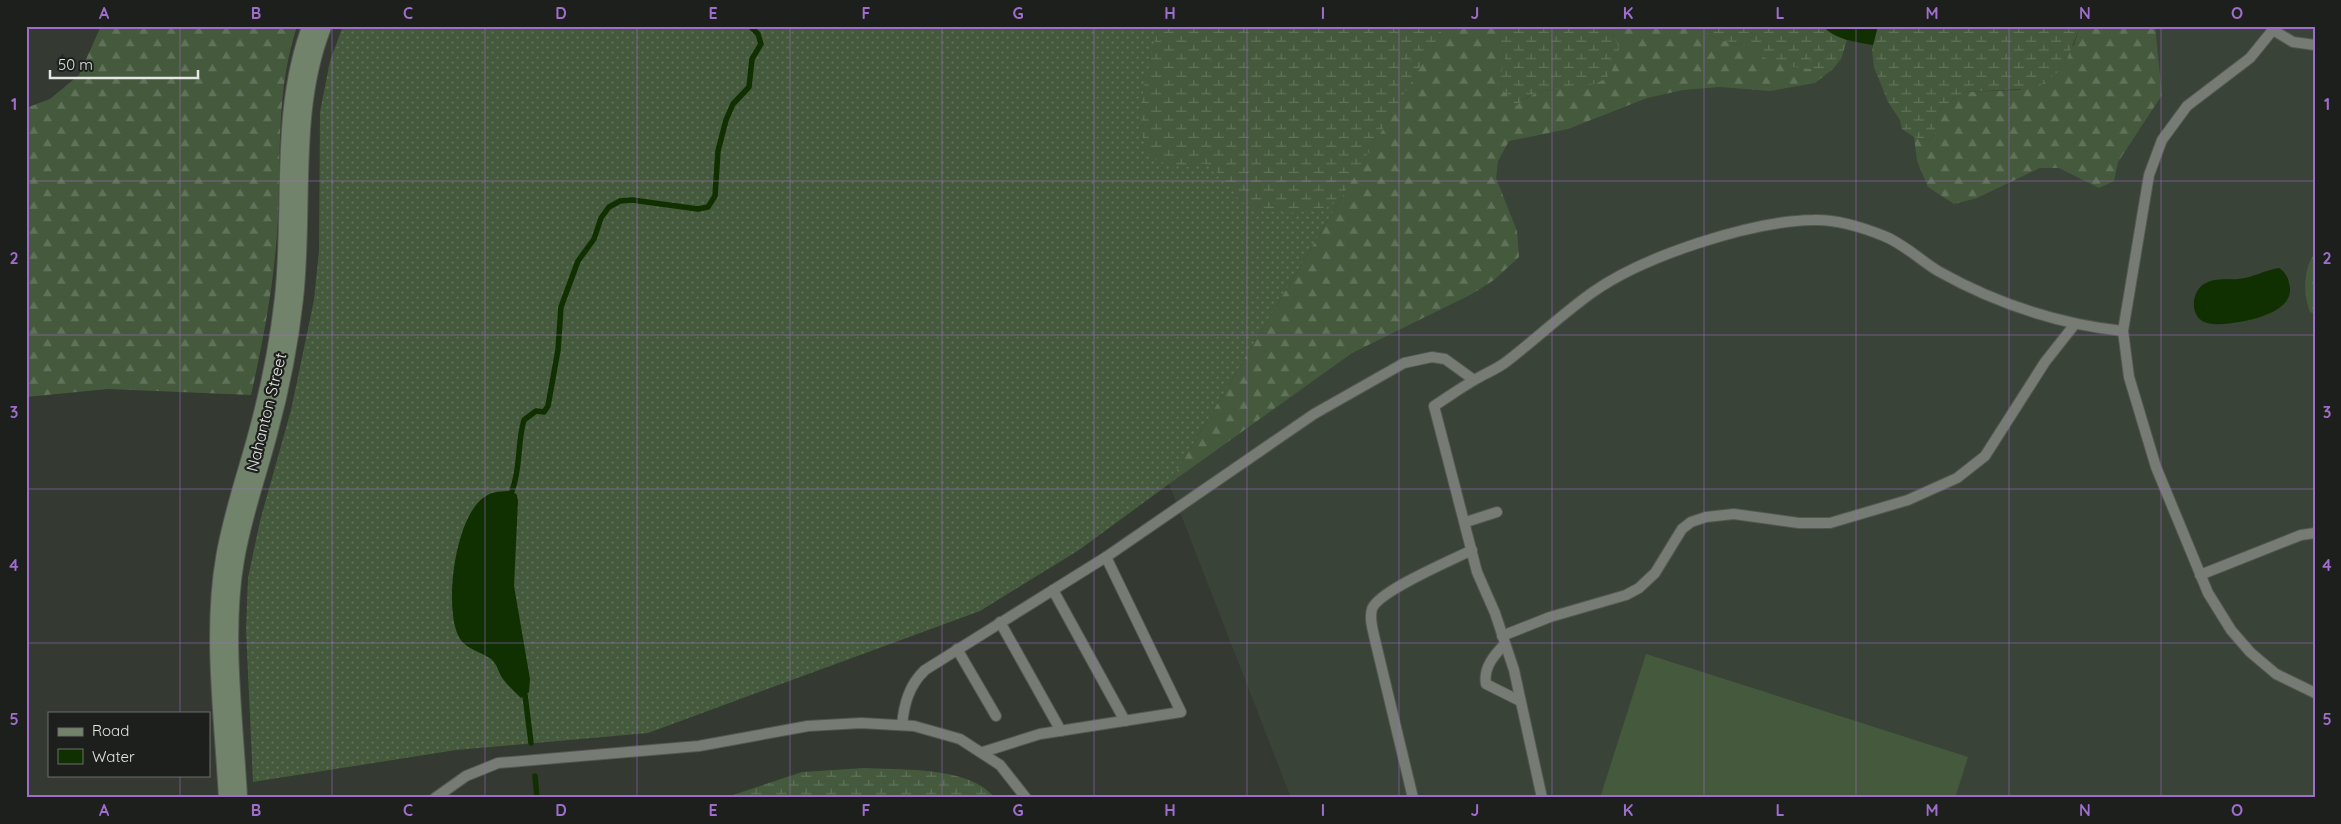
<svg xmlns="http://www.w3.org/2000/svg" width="2341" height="824" font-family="Quicksand,sans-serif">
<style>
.built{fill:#3a4337}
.grass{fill:url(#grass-dots)}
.forest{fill:url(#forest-firs)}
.wetland{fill:url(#wetland-marsh)}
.pitch{fill:#455a3d}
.water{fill:#113001}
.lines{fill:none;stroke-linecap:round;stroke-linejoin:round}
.stream{stroke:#113001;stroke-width:5.5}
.lane-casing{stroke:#545752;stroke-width:12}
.secondary-casing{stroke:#545752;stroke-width:30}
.lane{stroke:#767b74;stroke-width:10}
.secondary{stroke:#72836b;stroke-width:28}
.grid{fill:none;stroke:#9f6dcb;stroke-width:1;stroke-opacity:0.55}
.labels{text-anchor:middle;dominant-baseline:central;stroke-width:4.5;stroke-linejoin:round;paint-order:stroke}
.street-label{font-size:16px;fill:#e3e6e2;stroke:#1d1f1c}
.neatline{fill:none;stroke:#9f6dcb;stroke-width:2}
.grid-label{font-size:16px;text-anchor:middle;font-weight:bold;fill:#9f6dcb}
</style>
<defs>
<pattern id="grass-dots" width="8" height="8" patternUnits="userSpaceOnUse" patternTransform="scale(1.25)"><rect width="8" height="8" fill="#455a3d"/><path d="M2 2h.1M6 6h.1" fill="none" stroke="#607259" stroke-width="1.8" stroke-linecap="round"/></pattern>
<pattern id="forest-firs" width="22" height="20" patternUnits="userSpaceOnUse" patternTransform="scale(1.25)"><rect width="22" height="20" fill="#455a3d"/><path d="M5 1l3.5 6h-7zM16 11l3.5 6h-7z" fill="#607259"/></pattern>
<pattern id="wetland-marsh" width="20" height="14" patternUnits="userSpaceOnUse" patternTransform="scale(1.25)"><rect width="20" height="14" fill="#455a3d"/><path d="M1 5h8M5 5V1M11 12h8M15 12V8" fill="none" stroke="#607259"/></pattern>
</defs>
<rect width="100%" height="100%" fill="#343932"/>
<!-- built -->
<polygon class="built" points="1445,26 2315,26 2315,798 1291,798 1169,484"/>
<!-- grass -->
<polygon class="grass" points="343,26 1445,26 1169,484 1079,550 980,611 648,733 456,750 253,782 246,629 248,578 260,521 291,410 314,300 319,251 320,112 330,61"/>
<!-- forest -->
<g class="forest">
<path d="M101,26H297C276,91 281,152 278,218C275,279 264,337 251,395L108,389L26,397V108L50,99L79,75Z"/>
<path d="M1445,26H1497L1505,59L1499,85L1521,101L1538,92L1557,89L1619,48L1609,26H1700C1716,43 1726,39 1745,46C1752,48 1758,54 1765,57C1787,67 1810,70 1833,69L1815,83L1770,91L1720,87L1683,90L1647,98L1568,129L1509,141L1498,161L1496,178L1517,231L1519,257L1494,280L1472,294L1352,353L1169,484Z"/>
<polygon points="2080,26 2155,26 2162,95 2118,162 2114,181 2099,188 2059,168 2040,168 1977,198 1954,204 1928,187 1917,161 1914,137 1928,141 1934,135 1939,110 1964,92 2020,90 2074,45"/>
<path d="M2315,253V314L2310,312C2303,295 2303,268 2315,253Z"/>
</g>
<!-- wetland -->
<g class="wetland">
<path d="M1159,26H1445L1343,195L1326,208L1295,213L1254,210L1240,201L1222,176L1206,164C1200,163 1194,166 1187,167C1179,167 1164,164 1157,160C1124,140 1151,55 1159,26Z"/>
<path d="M1497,26H1609L1619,48C1617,57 1615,66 1610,74C1594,96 1537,79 1517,106L1498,85L1505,59Z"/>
<path d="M1700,26H1824L1827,31L1847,40L1841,59L1833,69C1809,70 1787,68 1765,58C1758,54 1752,48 1745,46C1726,39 1716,43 1700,26Z"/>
<polygon points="1878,26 2080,26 2064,67 2037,88 1964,92 1939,110 1934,135 1928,141 1914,137 1902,129 1900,120 1888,102 1874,67 1872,50"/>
<path d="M864,768C901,770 970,766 995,798H724L802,772Z"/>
</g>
<!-- pitch -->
<polygon class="pitch" points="1646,654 1968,757 1955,798 1600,798"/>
<!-- water -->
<g class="water">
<path d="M1824,26H1878L1873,45C1857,42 1834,40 1824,26Z"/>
<path d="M2279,268C2284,271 2288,277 2289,283C2297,309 2258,319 2239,322C2228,324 2214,326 2204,322C2189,315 2192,291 2204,284C2215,277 2227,280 2238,279C2252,278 2265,270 2279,268Z"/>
<path d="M512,491L517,495L518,501L514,586L530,679L529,692L521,698C514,691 508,686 503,679C498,672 498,665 491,659C480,651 464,649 458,635C444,605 455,514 486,496C493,491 504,491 512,491Z"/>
</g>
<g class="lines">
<!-- stream -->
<g class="stream">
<path d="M512,491C521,468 517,443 524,420L536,411L544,412L548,406L558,350L561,307L578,261L594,239L601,218L609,207L620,201L632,200L698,209L708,207L715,196L718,151L726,120L733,104L749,87L752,59L761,44L758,34L750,26"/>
<polyline points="525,695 531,743"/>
<polyline points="535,776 537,798"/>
</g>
<defs>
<g id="lane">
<polyline points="2276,26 2250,58 2187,106 2162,140 2149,175 2123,331 2129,377 2156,467 2208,593 2231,630 2250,652 2276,674 2315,693"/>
<polyline points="2273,30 2293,42 2315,45"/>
<polyline points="1466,522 1497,512"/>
<polyline points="1106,557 1314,414 1404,363 1432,357 1445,359 1474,380"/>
<polyline points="2200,575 2301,535 2315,533"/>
<polyline points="1053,590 1125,721"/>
<polyline points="1000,622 1061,731"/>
<polyline points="1502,636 1550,617 1626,595 1639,588 1655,573 1682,529 1691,522 1706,517 1734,514 1799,523 1830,523 1908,500 1957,478 1985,456 2045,362 2075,324"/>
<path d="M1505,644C1494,655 1483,668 1486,684L1520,701"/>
<polyline points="957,649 996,716"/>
<path d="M902,725C904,704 909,685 925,670L1106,557L1181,712L1040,734L983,752"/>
<polyline points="435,798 466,776 498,763 699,746 808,726 861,723 914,726 960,739 1000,765 1026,798"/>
<path d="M1413,798L1375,640C1373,630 1369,619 1372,609C1378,591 1452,560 1472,550"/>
<path d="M1542,798L1514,670L1495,613L1477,572L1434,406C1448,397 1462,387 1476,379C1486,373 1497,369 1506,362C1536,339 1562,314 1593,292C1644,256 1751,221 1813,220C1837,219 1862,227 1884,236C1904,244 1920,260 1938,271C1995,303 2059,324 2123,331"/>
</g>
<path id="secondary" d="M233,798C229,722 217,633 230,559C237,516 252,475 263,433C275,389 284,344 289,298C299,208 284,111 317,26"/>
</defs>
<!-- lane casing -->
<use href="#lane" class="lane-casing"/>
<!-- secondary casing -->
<use href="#secondary" class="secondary-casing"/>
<!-- lane -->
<use href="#lane" class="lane"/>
<!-- secondary -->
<use href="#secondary" class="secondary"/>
</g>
<!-- grid -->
<path class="grid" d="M180,26V713M332,26V798M485,26V798M637,26V798M790,26V798M942,26V798M1094,26V798M1247,26V798M1399,26V798M1552,26V798M1704,26V798M1856,26V798M2009,26V798M2161,26V798M26,181H2315M26,335H2315M26,489H2315M26,643H2315M180,775V798"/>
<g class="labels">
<!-- street labels -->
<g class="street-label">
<text transform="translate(266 412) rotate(-76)">Nahanton Street</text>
</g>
</g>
<!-- border -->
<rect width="2341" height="824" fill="none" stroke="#1d1f1c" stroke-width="55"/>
<!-- legend -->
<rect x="48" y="712" width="162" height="65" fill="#1d1f1c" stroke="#6c6f6b"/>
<rect x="58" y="728" width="25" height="8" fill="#72836b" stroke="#6c6f6b"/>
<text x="92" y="736" font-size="15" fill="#e3e6e2">Road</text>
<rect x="58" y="749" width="25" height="15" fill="#113001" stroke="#6c6f6b"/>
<text x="92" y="762" font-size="15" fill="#e3e6e2">Water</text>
<!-- scale -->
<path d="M50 70v8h148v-8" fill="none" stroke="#e3e6e2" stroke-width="2.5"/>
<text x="58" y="70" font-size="15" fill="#e3e6e2" stroke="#1d1f1c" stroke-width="4" paint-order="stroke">50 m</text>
<rect x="28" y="28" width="2286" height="768" class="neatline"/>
<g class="grid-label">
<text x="104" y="19">A</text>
<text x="256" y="19">B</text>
<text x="408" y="19">C</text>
<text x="561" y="19">D</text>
<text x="713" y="19">E</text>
<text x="866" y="19">F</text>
<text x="1018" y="19">G</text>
<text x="1170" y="19">H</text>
<text x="1323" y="19">I</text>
<text x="1475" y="19">J</text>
<text x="1628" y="19">K</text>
<text x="1780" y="19">L</text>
<text x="1932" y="19">M</text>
<text x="2085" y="19">N</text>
<text x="2237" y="19">O</text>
<text x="14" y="110">1</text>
<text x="2327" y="110">1</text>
<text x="14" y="264">2</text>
<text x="2327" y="264">2</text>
<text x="14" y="418">3</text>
<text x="2327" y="418">3</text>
<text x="14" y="571">4</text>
<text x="2327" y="571">4</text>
<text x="14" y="725">5</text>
<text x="2327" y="725">5</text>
<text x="104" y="816">A</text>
<text x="256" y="816">B</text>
<text x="408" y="816">C</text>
<text x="561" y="816">D</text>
<text x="713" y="816">E</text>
<text x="866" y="816">F</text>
<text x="1018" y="816">G</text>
<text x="1170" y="816">H</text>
<text x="1323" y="816">I</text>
<text x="1475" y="816">J</text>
<text x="1628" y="816">K</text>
<text x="1780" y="816">L</text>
<text x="1932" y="816">M</text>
<text x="2085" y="816">N</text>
<text x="2237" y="816">O</text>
</g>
</svg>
